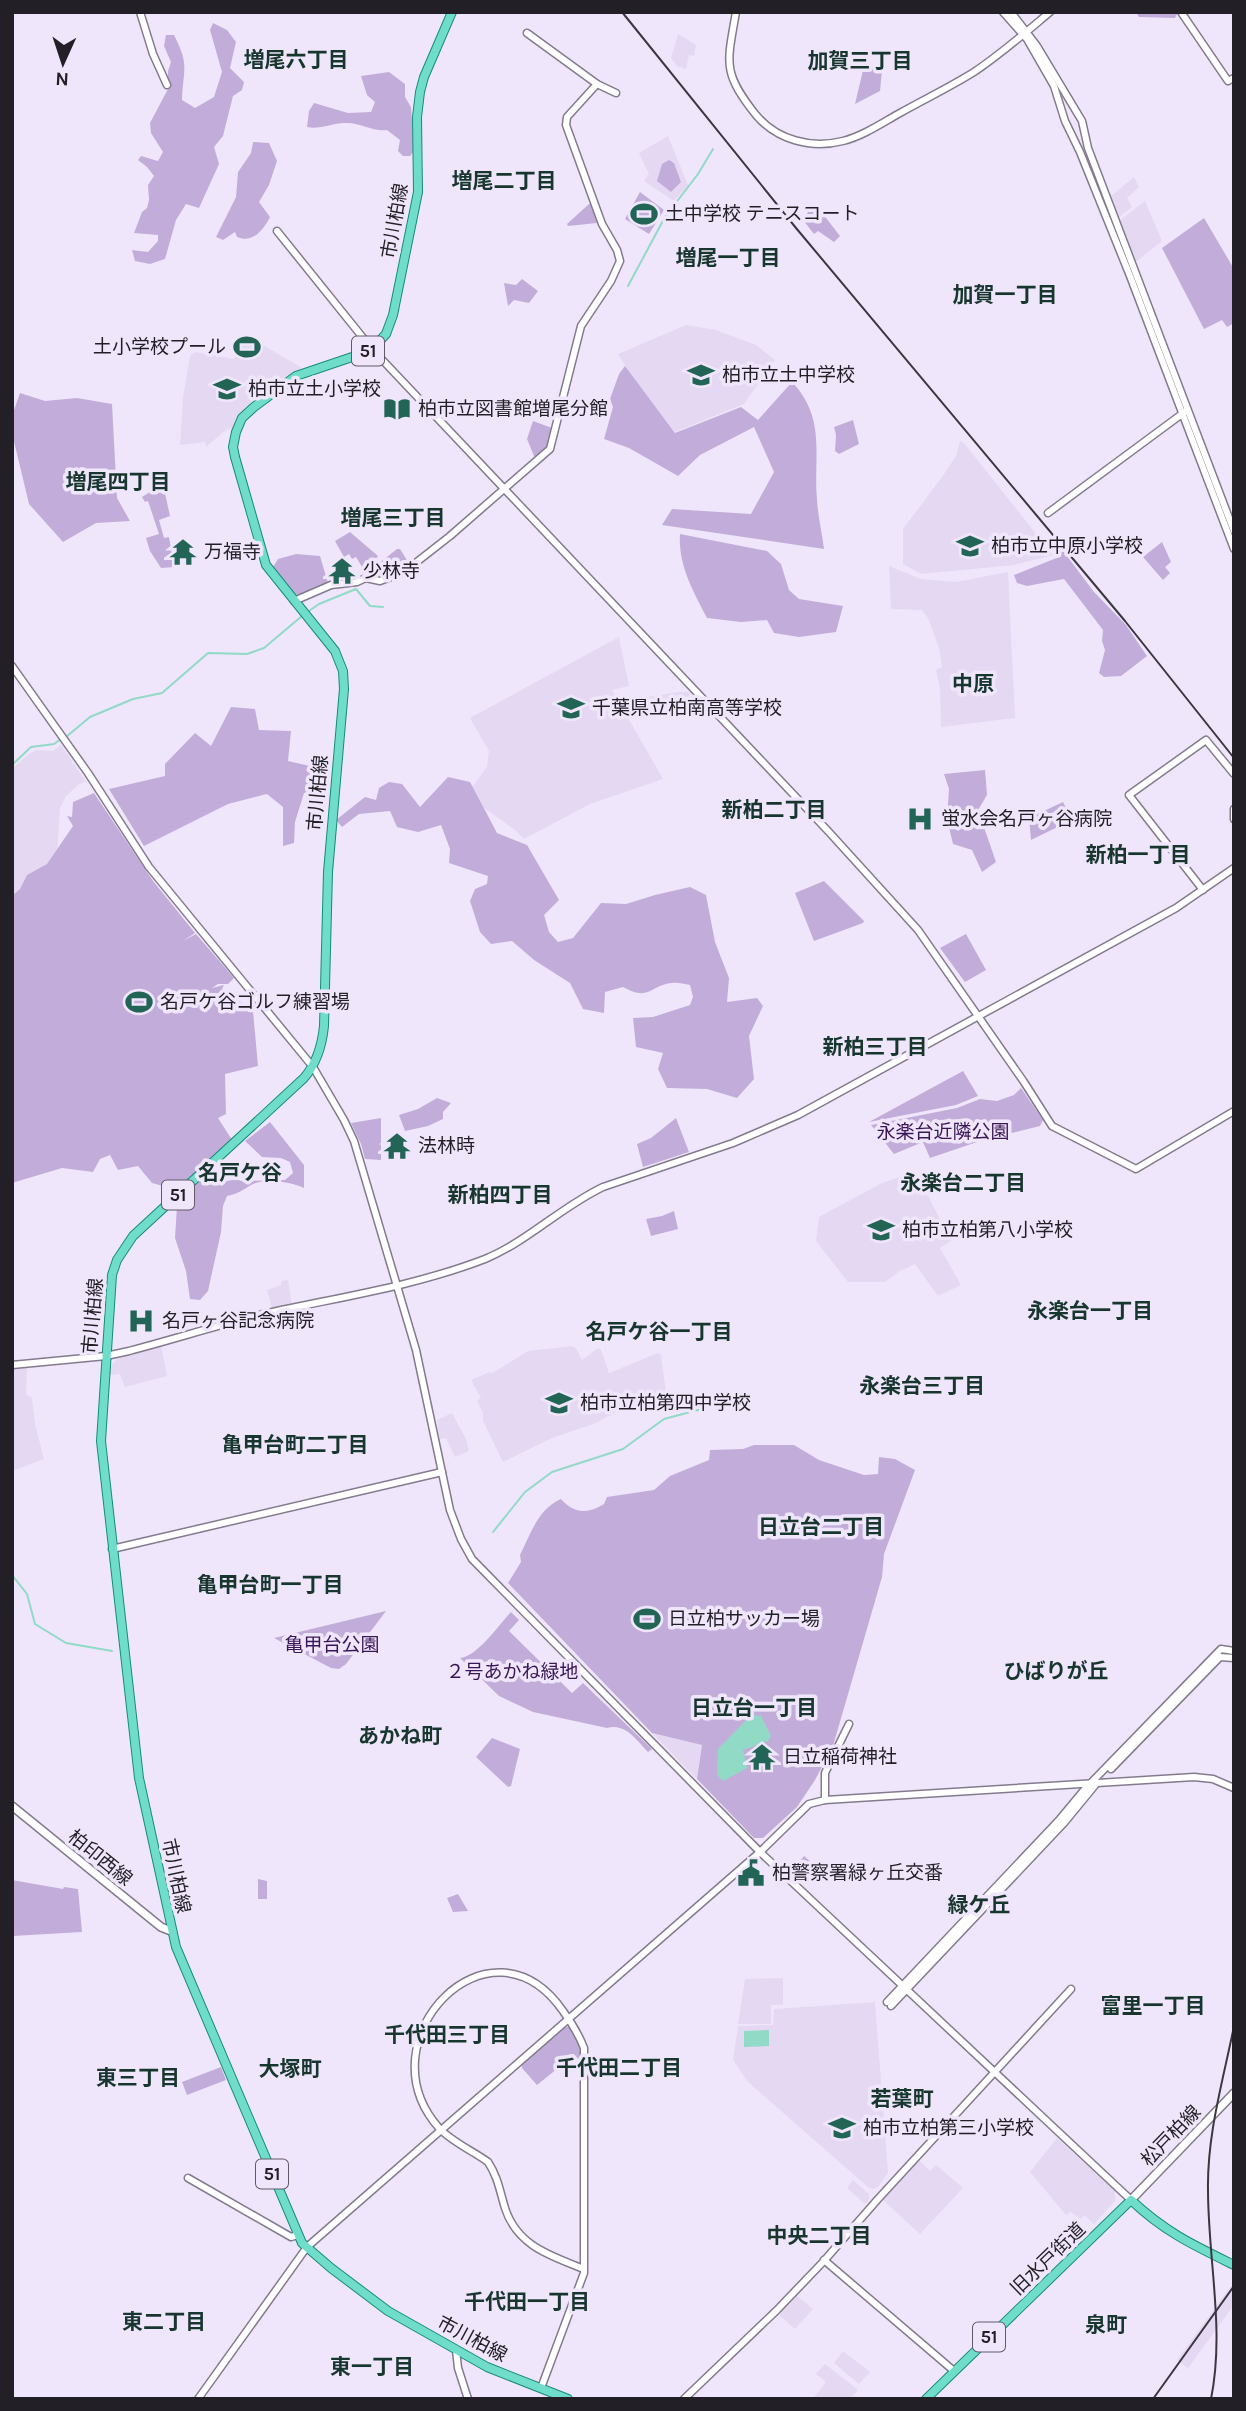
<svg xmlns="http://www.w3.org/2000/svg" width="1246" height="2411" font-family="Karla,'Noto Sans JP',sans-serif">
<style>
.built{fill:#e5d8f3}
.green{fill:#c2adda}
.water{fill:#90dac6}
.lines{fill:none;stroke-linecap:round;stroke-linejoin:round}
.stream{stroke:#90dac6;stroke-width:2}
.tertiary-casing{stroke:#837b8d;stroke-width:9}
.secondary-casing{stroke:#837b8d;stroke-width:10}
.primary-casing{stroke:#168c79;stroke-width:10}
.tertiary{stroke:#fff;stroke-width:6}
.secondary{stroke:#fff;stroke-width:7}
.primary{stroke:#6fddca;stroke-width:8}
.rail{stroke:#3b3740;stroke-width:2}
.labels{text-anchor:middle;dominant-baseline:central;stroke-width:7;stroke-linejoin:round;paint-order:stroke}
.shield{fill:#f0e6fb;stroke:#605b66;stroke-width:2}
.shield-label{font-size:18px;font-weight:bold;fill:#221f26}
.poi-label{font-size:19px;fill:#221f26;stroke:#f0e6fb;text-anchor:start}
.street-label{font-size:19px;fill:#221f26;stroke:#f0e6fb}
.park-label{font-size:19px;fill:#391655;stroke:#f0e6fb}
.neighbourhood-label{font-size:21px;font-weight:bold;fill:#17362e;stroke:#f0e6fb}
</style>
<rect width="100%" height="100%" fill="#f0e6fb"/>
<!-- built -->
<g class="built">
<polygon points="678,34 696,45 694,56 689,55 686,69 677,66 671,58"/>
<polygon points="668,136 688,185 674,201 644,181 649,174 639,153"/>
<polygon points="1134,177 1139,187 1127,198 1132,207 1118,218 1110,197"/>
<polygon points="1145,201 1162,241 1137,261 1134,260 1119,221"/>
<polygon points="686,325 716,330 756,345 775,360 744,404 675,432 631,375 618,354"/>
<polygon points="245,335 301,367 301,369 250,403 237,417 232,428 226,430 206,447 205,442 180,445 183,397 190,356 195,352 234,359"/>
<polygon points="960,441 964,443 1053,555 1014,565 921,574 903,564 903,529 942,477 956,456"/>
<polygon points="889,566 921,579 956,582 1008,572 1015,718 941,727 940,688 936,670 942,667 939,648 928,618 922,610 891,609"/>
<polygon points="619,637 629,686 612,690 663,779 590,804 524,839 515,830 466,795 487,767 489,751 470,718"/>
<polygon points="678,692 689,692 691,706 680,708 679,705 650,710 648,697"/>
<polygon points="61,745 86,782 79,784 66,796 60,808 57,856 12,900 12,769 30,753 36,750 53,751"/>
<polygon points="910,1173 921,1191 928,1196 951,1241 940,1248 961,1285 938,1296 915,1264 903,1270 902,1269 885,1282 848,1282 816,1241 819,1217 880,1184"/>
<polygon points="288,1280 292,1305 272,1308 267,1290 281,1285 281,1281"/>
<polygon points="161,1346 167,1376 125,1387 120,1374 110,1375 110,1367 117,1359"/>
<polygon points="572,1346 576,1348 582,1360 598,1348 601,1350 609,1373 658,1353 661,1355 666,1393 664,1396 620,1410 596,1423 552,1438 503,1462 483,1421 483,1413 477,1400 481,1398 471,1380 490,1372 491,1374 528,1351"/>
<polygon points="27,1367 26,1394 32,1398 35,1424 44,1459 12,1471 12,1369"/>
<polygon points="452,1413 466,1439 469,1451 455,1457 446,1438 440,1439 437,1420"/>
<polygon points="652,1733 702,1745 697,1779"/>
<polygon points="783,1978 783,2005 771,2005 771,2024 738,2024 745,1979"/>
<polygon points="875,2002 888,2173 878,2187 873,2189 869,2188 748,2082 733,2060 738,2026 773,2025 774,2009"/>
<polygon points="1057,2138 1115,2191 1115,2201 1094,2224 1084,2215 1081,2219 1071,2212 1066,2215 1030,2172"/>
<polygon points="919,2160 930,2171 936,2165 963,2188 920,2234 882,2199"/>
<polygon points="853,2180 869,2194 869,2199 865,2204 847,2188"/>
<polygon points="1234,2282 1234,2305 1188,2368 1177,2360"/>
<polygon points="796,2295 813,2309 795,2329 780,2316 781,2311"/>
<polygon points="843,2351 870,2372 859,2384 834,2363"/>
<polygon points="825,2364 858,2390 850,2399 813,2399 826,2382 816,2374"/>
</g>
<!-- green -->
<g class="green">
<polygon points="1136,12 1176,12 1177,14 1175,18 1139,17"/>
<path d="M213,23L227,30L236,42L230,68L244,82L242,90L233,96L223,136L214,147L219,164L199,208L186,204L176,220L165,259L150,264L135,261L132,250L148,252L158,241V235L134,233L142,212L147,208L149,200L148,185L154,176L147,167L138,160L141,156L158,161L163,152L151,133L150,123L168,89V71L171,62L164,46L166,35H174C190,66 183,69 182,100L195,108L214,97L222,72L210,30Z"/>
<polygon points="864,66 882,70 880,91 855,104"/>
<path d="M389,72L405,84V97L411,107L414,151L410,156H403L398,151L400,140L387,130C374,132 361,123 347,123C334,122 320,130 307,127L309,111L314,103L348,113L371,112L375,102L367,95L361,76Z"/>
<path d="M253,142L269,143L277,161L269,185L259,202L270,217C264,229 253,244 237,237L235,232L223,240L216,237L236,197L238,172L251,153Z"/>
<polygon points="669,160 674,163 681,182 671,192 657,181 662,164"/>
<polygon points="640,192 664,210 649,234 625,219"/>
<polygon points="589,204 592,204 597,223 568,226 567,224"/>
<polygon points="810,209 823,214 840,236 834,242 818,231 814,234 803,220"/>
<polygon points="1204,218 1234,269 1234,323 1227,327 1222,320 1204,329 1162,248"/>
<polygon points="522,279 538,291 529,303 514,300 508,306 504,283 516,285"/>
<path d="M625,366L675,433L741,407L758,420L792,382C827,419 813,456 817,500C818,516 822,533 824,549L662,525L672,509L751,514L774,472L754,427L700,455L678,476L629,448L604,439L613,407L610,399L619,374Z"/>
<polygon points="20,393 45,401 77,398 112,404 117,498 130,521 96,523 63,542 29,504 12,433 12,416"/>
<polygon points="853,420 859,444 839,454 835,451 836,435 834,427"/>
<polygon points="533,421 552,428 548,446 536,457 534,456 527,439"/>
<polygon points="163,484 170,516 159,520 164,538 169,537 174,567 161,568 150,551 146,538 159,534 148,501 145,502 142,497"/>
<polygon points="350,532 378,556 365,572 356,557 352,559 349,554 344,557 335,541"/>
<path d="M680,534L767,551L781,564L789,590L799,599L843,606L836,632L799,637L774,633L767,620L741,622L707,618C693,591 678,565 680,534Z"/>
<polygon points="1162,542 1171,562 1165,567 1170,573 1163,580 1143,557"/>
<polygon points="1061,548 1094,592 1126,625 1147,656 1121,676 1104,677 1099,673 1105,650 1102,641 1103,630 1064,579 1027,586 1017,583 1014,575 1059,557 1058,550"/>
<polygon points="397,549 400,549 410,565 380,577 373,577 378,564"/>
<polygon points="296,554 320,556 328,583 300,595 293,594 273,567 278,559"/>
<polygon points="231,707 255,709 259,730 291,731 288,761 314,767 324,773 324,789 304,793 295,822 294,843 283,846 283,807 267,794 228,804 144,846 109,789 165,776 165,764 195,733 211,746"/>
<polygon points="985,770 987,795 978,810 996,862 982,872 972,850 953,844 947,819 949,789 944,774"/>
<path d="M448,777L470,782L497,833L527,845L559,900L544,915L549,932L558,942L573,938L601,903L626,904L655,895L690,887L706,895L715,942L729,978L727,1002L757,998L763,1006L749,1036L754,1079L737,1098L707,1089L667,1088L658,1069L663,1053L636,1047L633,1018L653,1017L690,1005L693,997L690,985C684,984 677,982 672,983C650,985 650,1002 623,987L605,992L604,1013L583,1009L570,983L534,960L512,941L491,944L480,932L470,901L475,889L487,884L488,876L449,863L450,849L441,825L418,832L397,827L390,811L359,814L342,827L336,820L365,797L376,800L379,788L389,782L402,784L420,807Z"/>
<path d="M94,793L153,881L195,933L183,941L196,934L234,978L228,984H218L212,988L224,985L222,989L253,1011L258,1066L225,1074L226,1114L218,1118L234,1143L209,1165L217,1183L237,1179L241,1181L285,1180L293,1173L290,1162L281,1158L262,1157L245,1141L270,1122L304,1165V1188C291,1182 267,1178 253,1184C244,1189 238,1194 227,1196L223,1206L221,1232L208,1291L200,1300L190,1299L186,1271L175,1238L178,1190L152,1183L138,1166L118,1170L110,1155L100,1159L93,1172L62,1168L12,1183V896L20,889L27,875L47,864L73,826L67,816L72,817L73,802Z"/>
<polygon points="1063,802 1072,820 1031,840 1029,818"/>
<polygon points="824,881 864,921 863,923 814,941 795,893"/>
<polygon points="966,934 986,970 965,982 940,948"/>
<polygon points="963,1071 978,1096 956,1105 869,1122"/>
<polygon points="1021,1088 1043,1120 1040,1126 980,1141 930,1158 923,1142 894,1154 871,1125 957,1108 980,1099 997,1101 1014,1095"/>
<polygon points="437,1098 451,1103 443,1112 443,1119 428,1126 405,1131 399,1115 418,1109"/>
<polygon points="381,1118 381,1160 365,1159 361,1144 351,1123"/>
<polygon points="676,1118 689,1152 643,1167 637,1144 651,1138"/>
<polygon points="674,1211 678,1229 651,1236 646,1219 662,1216"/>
<path d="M754,1445H794L819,1460L864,1475L878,1474L879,1457L895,1459L915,1470L884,1554L882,1577L833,1746L815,1780L797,1807L763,1838H754L697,1779L702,1745L652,1733L508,1583L521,1562L520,1555C531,1533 538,1509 561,1499C574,1514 588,1514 604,1504L607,1497L654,1490L670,1476L709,1460L710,1450L743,1449Z"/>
<polygon points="386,1611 346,1664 339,1669 331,1668 274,1638"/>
<path d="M511,1612L519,1620L509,1631L572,1693L583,1683L652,1749L648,1752C636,1740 626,1723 607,1728L533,1712L499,1696L460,1658C477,1657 499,1625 511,1612Z"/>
<polygon points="492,1738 520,1749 511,1786 508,1787 476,1757"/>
<polygon points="804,1856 813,1864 805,1876 797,1871 794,1874 791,1872"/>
<polygon points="258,1879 267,1881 267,1899 258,1899"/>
<polygon points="12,1880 63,1889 64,1887 78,1889 82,1932 13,1936"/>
<polygon points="458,1894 468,1911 453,1912 447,1898"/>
<polygon points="565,2027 570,2027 581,2045 581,2058 568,2060 537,2085 522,2068 522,2064"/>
<polygon points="221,2067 226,2080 187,2095 182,2082"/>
</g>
<!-- water -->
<g class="water">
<polygon points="751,1715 761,1716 771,1736 768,1741 743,1750 747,1768 723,1781 717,1775 718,1749"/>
<polygon points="769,2030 769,2046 744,2047 744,2031"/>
</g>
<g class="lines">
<!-- stream -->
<g class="stream">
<polyline points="628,286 665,217 698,174 713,149"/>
<polyline points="306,613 319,604 356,589 370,606 383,607"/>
<polyline points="66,737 90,717 133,699 162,693 208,653 247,654 264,648 302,616"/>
<polyline points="12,765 31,747 54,744 61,739"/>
<polyline points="493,1532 525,1492 552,1472 623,1449 664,1419 702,1409"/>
<polyline points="12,1575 27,1594 35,1624 66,1643 112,1651"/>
</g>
<defs>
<g id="tertiary">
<polyline points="140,12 153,54 167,85"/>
<path d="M736,12C727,64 722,72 756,115C777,140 811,149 843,141C863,136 882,123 900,113C925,99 950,87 974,72C1001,54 1025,33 1050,12"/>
<polyline points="1003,12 1027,39 1054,86 1065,121 1080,152 1130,276 1234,549"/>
<polyline points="1011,12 1037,46 1082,121 1088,148 1234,531"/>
<polyline points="1181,12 1228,81 1234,78"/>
<polyline points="527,33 597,84 616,93"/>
<polyline points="277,231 372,349 828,831 918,930 1024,1082 1052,1126 1136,1169 1234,1111"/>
<polyline points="1048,513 1186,411"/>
<polyline points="294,601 331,585 357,582 366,578 380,581 404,572 450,536 550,449 581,326 611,281 620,261 617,250 602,224 566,125 567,117 597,84"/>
<polyline points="12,666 88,773 149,867 313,1067 344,1120 354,1141 416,1350 450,1510 461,1539 472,1559 760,1852 1131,2200"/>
<polyline points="1234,809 1234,819"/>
<polyline points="1203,890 1129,795 1206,740 1234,774"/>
<path d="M12,1365L106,1356L129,1351C175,1339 221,1324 268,1313C340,1297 415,1286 485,1259C528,1241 561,1207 603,1187L733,1143L798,1115L1176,908L1234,868"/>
<polyline points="112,1549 442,1472"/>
<polyline points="1111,1769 1220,1657 1234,1658"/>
<polyline points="825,1800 825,1773 849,1724"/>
<polyline points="887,2002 1060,1819 1085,1789 1221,1649 1234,1651"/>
<polyline points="891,2006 1064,1823 1096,1784"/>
<polyline points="188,2178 291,2237 298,2235"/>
<polyline points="824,2260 954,2371"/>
<polyline points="456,2350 458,2368 468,2399"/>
<path d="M541,2388L584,2273V2048C579,2035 571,2022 563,2011C490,1906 361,2040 439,2128C452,2142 473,2151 488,2162C498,2177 500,2192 505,2208C517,2246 551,2256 584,2269"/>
<polyline points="198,2399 307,2247 760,1852 809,1804 825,1800 1194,1777 1213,1779 1234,1788"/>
<polyline points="684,2399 777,2310 823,2262 878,2199 1071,1989"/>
</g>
<g id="secondary">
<polyline points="12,1806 161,1927 171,1931"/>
<polyline points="1131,2200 1234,2093"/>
</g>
<g id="primary">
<path d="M452,12L424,77L420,92L417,117L418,192L393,315L386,334L372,349L361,354L296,376L254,407L242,418L236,432L233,447L235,457L266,565L335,651L343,671L344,689L328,872L324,1026C322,1046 317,1063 304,1078L133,1236L117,1260L112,1275L101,1441L139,1778L176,1947L299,2236L302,2243L331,2268L388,2311L487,2367L568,2399"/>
<path d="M926,2399L1131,2200C1165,2232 1193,2245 1234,2265"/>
</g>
</defs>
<!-- tertiary casing -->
<use href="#tertiary" class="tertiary-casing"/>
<!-- secondary casing -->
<use href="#secondary" class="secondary-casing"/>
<!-- primary casing -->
<use href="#primary" class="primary-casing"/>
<!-- tertiary -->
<use href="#tertiary" class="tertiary"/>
<!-- secondary -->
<use href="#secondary" class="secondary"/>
<!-- primary -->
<use href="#primary" class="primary"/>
<!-- rail -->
<g class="rail">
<polyline points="622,12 796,228 1125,621 1234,758"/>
<polyline points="1153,2399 1234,2286"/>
<path d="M1211,2399C1225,2330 1208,2260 1208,2190C1207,2134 1223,2081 1234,2026"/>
</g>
</g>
<!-- icons -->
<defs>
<symbol id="stadium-bare" viewBox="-9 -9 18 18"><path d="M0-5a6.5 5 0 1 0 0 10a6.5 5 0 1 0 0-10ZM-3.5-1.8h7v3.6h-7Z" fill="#226556" stroke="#f0e6fb" stroke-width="2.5" paint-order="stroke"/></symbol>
<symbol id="school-bare" viewBox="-9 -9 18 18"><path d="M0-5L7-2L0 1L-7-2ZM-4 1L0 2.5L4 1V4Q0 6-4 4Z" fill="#226556" stroke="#f0e6fb" stroke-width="2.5" paint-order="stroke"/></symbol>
<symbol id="library-bare" viewBox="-9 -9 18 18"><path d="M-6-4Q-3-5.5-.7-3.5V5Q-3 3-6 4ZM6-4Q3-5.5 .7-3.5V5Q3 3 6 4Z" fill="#226556" stroke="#f0e6fb" stroke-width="2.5" paint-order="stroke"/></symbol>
<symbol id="temple-bare" viewBox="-9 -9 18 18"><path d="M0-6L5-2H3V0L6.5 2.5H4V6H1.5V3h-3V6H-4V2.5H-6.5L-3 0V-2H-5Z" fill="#226556" stroke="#f0e6fb" stroke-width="2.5" paint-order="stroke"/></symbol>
<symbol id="hospital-bare" viewBox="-9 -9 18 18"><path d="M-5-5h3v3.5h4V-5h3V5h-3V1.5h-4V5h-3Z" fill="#226556" stroke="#f0e6fb" stroke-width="2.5" paint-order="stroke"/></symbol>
<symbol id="civic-bare" viewBox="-9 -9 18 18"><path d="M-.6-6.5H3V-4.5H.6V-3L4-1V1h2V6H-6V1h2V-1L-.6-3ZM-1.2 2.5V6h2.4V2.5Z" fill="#226556" stroke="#f0e6fb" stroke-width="2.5" paint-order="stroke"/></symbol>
</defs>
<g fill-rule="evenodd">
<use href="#stadium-bare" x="625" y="195" width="38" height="38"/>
<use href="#stadium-bare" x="228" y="328" width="38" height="38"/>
<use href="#school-bare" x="682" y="356" width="38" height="38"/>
<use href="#school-bare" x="208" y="370" width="38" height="38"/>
<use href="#library-bare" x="378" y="390" width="38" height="38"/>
<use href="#school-bare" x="951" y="527" width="38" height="38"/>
<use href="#temple-bare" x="164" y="533" width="38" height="38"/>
<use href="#temple-bare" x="323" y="552" width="38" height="38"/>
<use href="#school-bare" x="552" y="689" width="38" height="38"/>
<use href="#hospital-bare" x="901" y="800" width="38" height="38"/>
<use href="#stadium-bare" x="120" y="983" width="38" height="38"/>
<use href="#temple-bare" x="378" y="1127" width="38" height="38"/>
<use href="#school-bare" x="862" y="1211" width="38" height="38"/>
<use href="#hospital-bare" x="122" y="1302" width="38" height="38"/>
<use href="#school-bare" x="540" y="1384" width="38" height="38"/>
<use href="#stadium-bare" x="628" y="1600" width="38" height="38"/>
<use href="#temple-bare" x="743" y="1738" width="38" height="38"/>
<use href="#civic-bare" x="732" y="1854" width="38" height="38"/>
<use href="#school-bare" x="823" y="2109" width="38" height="38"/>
</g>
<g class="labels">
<!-- shield labels -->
<g class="shield">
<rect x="352" y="336.5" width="32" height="29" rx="5"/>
<rect x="162" y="1180.5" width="32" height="29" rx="5"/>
<rect x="256" y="2159.5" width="32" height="29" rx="5"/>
<rect x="973" y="2322.5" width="32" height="29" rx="5"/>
</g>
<g class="shield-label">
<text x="368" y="351">51</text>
<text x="178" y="1195">51</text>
<text x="272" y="2174">51</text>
<text x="989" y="2337">51</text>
</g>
<!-- poi labels -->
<g class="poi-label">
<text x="665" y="214">土中学校 テニスコート</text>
<text x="226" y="347" text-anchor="end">土小学校プール</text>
<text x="722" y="375">柏市立土中学校</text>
<text x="248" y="389">柏市立土小学校</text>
<text x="418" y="409">柏市立図書館増尾分館</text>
<text x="991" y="546">柏市立中原小学校</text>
<text x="204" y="552">万福寺</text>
<text x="363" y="571">少林寺</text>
<text x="592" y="708">千葉県立柏南高等学校</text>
<text x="941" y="819">蛍水会名戸ヶ谷病院</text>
<text x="160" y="1002">名戸ケ谷ゴルフ練習場</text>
<text x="418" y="1146">法林時</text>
<text x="902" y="1230">柏市立柏第八小学校</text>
<text x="162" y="1321">名戸ヶ谷記念病院</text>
<text x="580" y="1403">柏市立柏第四中学校</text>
<text x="668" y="1619">日立柏サッカー場</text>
<text x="783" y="1757">日立稲荷神社</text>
<text x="772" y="1873">柏警察署緑ヶ丘交番</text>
<text x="863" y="2128">柏市立柏第三小学校</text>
</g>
<!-- street labels -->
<g class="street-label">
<text transform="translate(395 221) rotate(-80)">市川柏線</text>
<text transform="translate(318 793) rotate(-85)">市川柏線</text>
<text transform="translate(93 1316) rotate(-85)">市川柏線</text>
<text transform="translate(100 1858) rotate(39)">柏印西線</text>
<text transform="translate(176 1876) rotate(78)">市川柏線</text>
<text transform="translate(1171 2136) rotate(-46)">松戸柏線</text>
<text transform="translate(1048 2259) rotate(-44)">旧水戸街道</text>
<text transform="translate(472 2339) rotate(28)">市川柏線</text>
</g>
<!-- park labels -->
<g class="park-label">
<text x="943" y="1132">永楽台近隣公園</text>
<text x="332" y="1645">亀甲台公園</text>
<text x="512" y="1672">２号あかね緑地</text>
</g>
<!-- neighbourhood labels -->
<g class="neighbourhood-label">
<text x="296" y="60">増尾六丁目</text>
<text x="860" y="61">加賀三丁目</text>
<text x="504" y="181">増尾二丁目</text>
<text x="728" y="258">増尾一丁目</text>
<text x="1005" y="295">加賀一丁目</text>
<text x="118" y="482">増尾四丁目</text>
<text x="393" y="518">増尾三丁目</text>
<text x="973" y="684">中原</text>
<text x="774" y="810">新柏二丁目</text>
<text x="1138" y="855">新柏一丁目</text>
<text x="875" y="1047">新柏三丁目</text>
<text x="240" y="1173">名戸ケ谷</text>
<text x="963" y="1183">永楽台二丁目</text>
<text x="500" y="1195">新柏四丁目</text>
<text x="1090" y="1311">永楽台一丁目</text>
<text x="659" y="1332">名戸ケ谷一丁目</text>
<text x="922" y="1386">永楽台三丁目</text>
<text x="295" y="1445">亀甲台町二丁目</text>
<text x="821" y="1527">日立台二丁目</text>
<text x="270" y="1585">亀甲台町一丁目</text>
<text x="1056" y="1671">ひばりが丘</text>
<text x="754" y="1708">日立台一丁目</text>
<text x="400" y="1736">あかね町</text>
<text x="979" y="1905">緑ケ丘</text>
<text x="1153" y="2006">富里一丁目</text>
<text x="447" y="2035">千代田三丁目</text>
<text x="619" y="2068">千代田二丁目</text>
<text x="290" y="2069">大塚町</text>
<text x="138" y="2078">東三丁目</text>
<text x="902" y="2099">若葉町</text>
<text x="819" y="2236">中央二丁目</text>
<text x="527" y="2302">千代田一丁目</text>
<text x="164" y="2322">東二丁目</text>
<text x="1106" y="2325">泉町</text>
<text x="372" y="2367">東一丁目</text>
</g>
</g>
<!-- border -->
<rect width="1246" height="2411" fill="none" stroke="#221f26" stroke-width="28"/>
<!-- north arrow -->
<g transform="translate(63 63) rotate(183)" stroke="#f0e6fb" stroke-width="5" paint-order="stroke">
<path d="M0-5L12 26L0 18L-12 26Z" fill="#221f26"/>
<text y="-10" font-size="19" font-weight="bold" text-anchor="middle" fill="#221f26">N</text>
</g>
</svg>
